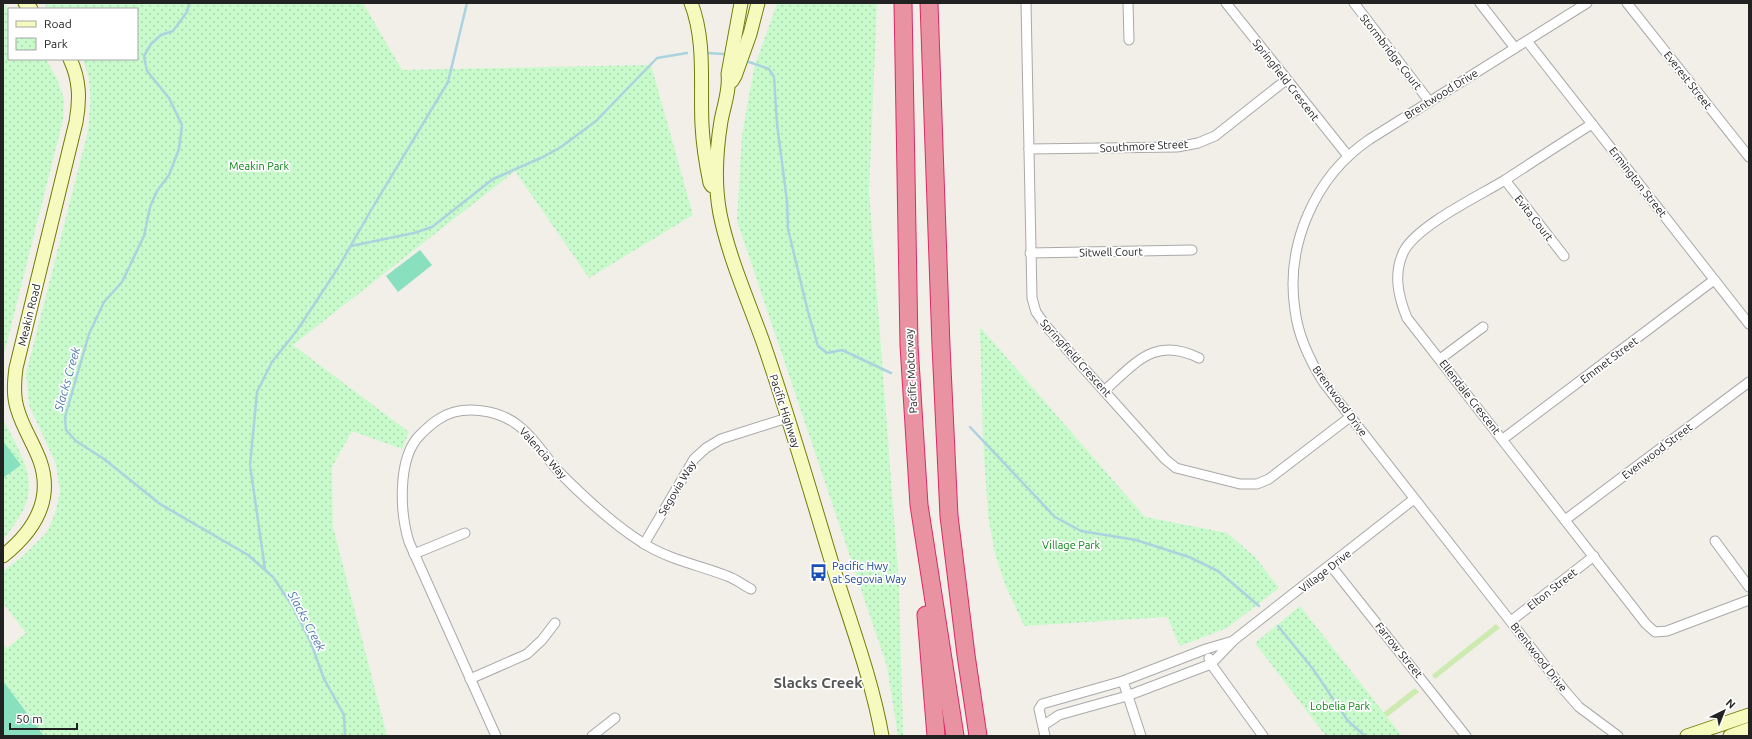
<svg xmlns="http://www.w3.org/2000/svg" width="1752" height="739" font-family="Ubuntu,sans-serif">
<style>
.grass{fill:#cdebb0}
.park{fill:url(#park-dots)}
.pitch{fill:#88e0be}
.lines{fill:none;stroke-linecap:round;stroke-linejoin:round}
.stream{stroke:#aad3df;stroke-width:2.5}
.street-casing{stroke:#a9a9a9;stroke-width:11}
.secondary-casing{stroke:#707d05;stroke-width:15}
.highway-casing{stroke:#dc2a67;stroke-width:19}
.street{stroke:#fff;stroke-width:9}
.secondary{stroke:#f7fabf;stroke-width:13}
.highway{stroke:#e892a2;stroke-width:17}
.labels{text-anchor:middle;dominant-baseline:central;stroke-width:3.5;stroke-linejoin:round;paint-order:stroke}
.street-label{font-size:11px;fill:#222;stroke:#fff}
.park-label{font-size:11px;fill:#0c8416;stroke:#fff}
.transit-label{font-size:11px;fill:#164399;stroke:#fff;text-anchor:start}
.water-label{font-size:12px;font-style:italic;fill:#4a7aab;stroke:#fff}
.district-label{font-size:15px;font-weight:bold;fill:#555;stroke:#fff}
</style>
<defs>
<pattern id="park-dots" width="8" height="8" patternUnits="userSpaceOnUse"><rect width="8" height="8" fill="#c8facc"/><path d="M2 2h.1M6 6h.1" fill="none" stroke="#acd6af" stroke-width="1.8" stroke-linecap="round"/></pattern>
</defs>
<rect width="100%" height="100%" fill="#f2efe9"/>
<!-- grass -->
<g class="grass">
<polygon points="1496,624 1500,628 1435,679 1432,675"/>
<polygon points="1415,688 1419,692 1387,717 1383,713"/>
</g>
<!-- park -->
<g class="park">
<polygon points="3,3 9,10 9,59 46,59 57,79 64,99 63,120 3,358"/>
<path d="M44,3H363L402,70L651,65L693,215L589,278L515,171L293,345L409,432L402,449L352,431L332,467L333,527L387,736H44L3,681V644L7,648L26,633L3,603V571L22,557L47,532L55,514L60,492L56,464L29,405L26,374L88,131C90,107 94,81 82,59H137V9H48Z"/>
<polygon points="877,3 869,191 899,584 903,736 898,736 887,666 737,221 742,135 754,68 777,4"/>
<polygon points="980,327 1145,517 1227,533 1255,557 1279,588 1227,628 1180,646 1167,617 1024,626 1005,584 995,554 988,515 983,440"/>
<path d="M3,419C20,454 43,482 18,519C13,526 9,534 3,539V478L21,465L3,441Z"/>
<polygon points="1300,606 1402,736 1326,736 1255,643"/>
</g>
<!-- pitch -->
<g class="pitch">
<polygon points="420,250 432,265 398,292 386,276"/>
<polygon points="3,441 21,465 3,478"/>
<polygon points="3,681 44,736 3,736"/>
</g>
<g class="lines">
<!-- stream -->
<g class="stream">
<polyline points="189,3 187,12 173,31 161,35 151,44 144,56 147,71 169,98 182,125 179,149 169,175 157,191 150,207 144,236 122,282 104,302 89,334 65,417 66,430 76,441 104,459 160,504 248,555 273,577 293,607 311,643 324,679 344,715 345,736"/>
<polyline points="707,53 723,54"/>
<polyline points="749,62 769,69 774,77 777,124 787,201 788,229 808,312 818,346 827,353 842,350 891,373"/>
<polyline points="351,246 414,233 432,227 493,179 543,157 561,147 596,121 657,58 687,53"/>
<polyline points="970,427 1055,517 1081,531 1136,540 1189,557 1218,571 1259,606"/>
<polyline points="265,569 250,465 257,392 272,362 298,329 338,268 370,212 448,82 467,3"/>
<polyline points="1278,626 1313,669 1348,721 1365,736"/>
</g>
<defs>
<g id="street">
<polyline points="1026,3 1032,298 1036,312 1046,326 1165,459 1176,468 1240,484 1257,484 1269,479 1350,417"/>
<polyline points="1128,3 1129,40"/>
<polyline points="1226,3 1348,156"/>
<polyline points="1354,3 1429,101"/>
<polyline points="1480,3 1515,48"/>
<path d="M1587,3L1370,139C1315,176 1285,245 1295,310C1298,336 1310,361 1324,383L1565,691L1579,707L1618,736"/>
<polyline points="1627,3 1749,157"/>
<polyline points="1527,41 1749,324"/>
<path d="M1592,124C1563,142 1534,161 1505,180C1479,196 1418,225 1404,251C1393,273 1398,296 1407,318L1646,624L1655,632L1667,631L1749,600"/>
<polyline points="1029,149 1177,147 1198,143 1215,136 1286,80"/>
<polyline points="1505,180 1564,256"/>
<polyline points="1030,253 1192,250"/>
<polyline points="1440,359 1483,327"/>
<path d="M1105,390C1136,363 1154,336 1199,358"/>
<polyline points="1503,439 1714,280"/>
<polyline points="1565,520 1749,382"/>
<polyline points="1715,541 1749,587"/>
<polyline points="644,544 694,459 706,448 721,439 787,418"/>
<polyline points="414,554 465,533"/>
<polyline points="1331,566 1466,736"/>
<polyline points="1511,621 1594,556"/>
<polyline points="1209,658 1211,664 1263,736"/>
<polyline points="470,679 527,654 542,640 555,623"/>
<polyline points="1123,681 1141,736"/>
<polyline points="1044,725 1059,715 1127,696 1211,664 1234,640 1414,499"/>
<path d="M496,736L409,542C400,513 397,458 420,435C426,429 432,423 439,419C461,404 498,409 519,426C536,439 547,460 562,475C587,500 614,525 643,543C669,560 699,565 727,576C736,579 743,585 751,589"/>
<polyline points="592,736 615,718"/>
<polyline points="1045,736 1039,709 1042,704 1123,681 1206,649 1233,641"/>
</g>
<g id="secondary">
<polyline points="25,3 31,9"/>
<path d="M691,3C706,41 700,85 702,125C703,145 706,164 710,183L712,186"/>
<path d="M741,3L728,74C730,90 724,105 721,121C716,152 714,183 720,214C729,258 748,300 763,342C789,417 811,494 834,570C851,624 872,680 882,736"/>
<polyline points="732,81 735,76 750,34 758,3"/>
<path d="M3,556C33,532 54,501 40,461C34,444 23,428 18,411C13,397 14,383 16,368L76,122C80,100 80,80 70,59"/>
<polyline points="1687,736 1749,715"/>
<polyline points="1730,736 1749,729"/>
</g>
<g id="highway">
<polyline points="903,3 909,345 919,505 955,736"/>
<polyline points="929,3 941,346 949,516 966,655 978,736"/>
<polyline points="926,615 936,736"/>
</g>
</defs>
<!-- street casing -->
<use href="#street" class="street-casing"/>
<!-- secondary casing -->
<use href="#secondary" class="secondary-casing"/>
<!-- highway casing -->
<use href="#highway" class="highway-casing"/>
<!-- street -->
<use href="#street" class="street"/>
<!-- secondary -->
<use href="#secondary" class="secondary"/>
<!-- highway -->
<use href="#highway" class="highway"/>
</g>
<!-- icons -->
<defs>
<symbol id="bus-bare" viewBox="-9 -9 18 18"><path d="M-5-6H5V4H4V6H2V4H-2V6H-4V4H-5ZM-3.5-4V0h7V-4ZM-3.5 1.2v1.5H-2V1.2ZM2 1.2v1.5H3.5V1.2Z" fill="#1a4fb4" stroke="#fff" stroke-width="2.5" paint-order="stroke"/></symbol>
</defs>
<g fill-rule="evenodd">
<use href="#bus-bare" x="806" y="560" width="25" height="25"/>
</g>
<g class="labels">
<!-- street labels -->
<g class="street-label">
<text transform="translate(1391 52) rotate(52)">Stormbridge Court</text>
<text transform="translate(1286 80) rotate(52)">Springfield Crescent</text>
<text transform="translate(1688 80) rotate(52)">Everest Street</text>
<text transform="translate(1441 94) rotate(-32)">Brentwood Drive</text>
<text transform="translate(1144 146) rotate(-3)">Southmore Street</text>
<text transform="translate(1638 182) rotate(52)">Ermington Street</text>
<text transform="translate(1534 218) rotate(52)">Evita Court</text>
<text transform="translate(1111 252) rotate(-1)">Sitwell Court</text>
<text transform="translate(29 315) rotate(-76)">Meakin Road</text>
<text transform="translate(1076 358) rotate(48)">Springfield Crescent</text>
<text transform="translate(1609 360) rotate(-37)">Emmet Street</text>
<text transform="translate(911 371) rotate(-93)">Pacific Motorway</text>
<text transform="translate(1470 397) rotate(52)">Ellendale Crescent</text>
<text transform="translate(1340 401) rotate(54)">Brentwood Drive</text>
<text transform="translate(785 411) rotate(72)">Pacific Highway</text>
<text transform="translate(1657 451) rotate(-37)">Evenwood Street</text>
<text transform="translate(543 453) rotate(48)">Valencia Way</text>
<text transform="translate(677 488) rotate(-59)">Segovia Way</text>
<text transform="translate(1325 571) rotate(-38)">Village Drive</text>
<text transform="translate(1552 589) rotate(-38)">Elton Street</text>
<text transform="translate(1399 650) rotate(51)">Farrow Street</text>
<text transform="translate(1539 657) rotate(52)">Brentwood Drive</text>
</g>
<!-- park labels -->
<g class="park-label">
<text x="259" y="166">Meakin Park</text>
<text x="1071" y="545">Village Park</text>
<text x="1340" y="706">Lobelia Park</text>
</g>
<!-- transit labels -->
<g class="transit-label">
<text x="832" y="566">Pacific Hwy<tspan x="832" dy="13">at Segovia Way</tspan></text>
</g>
<!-- water labels -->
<g class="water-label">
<text transform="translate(67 379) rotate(-74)">Slacks Creek</text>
<text transform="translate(307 621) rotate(62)">Slacks Creek</text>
</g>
<!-- district labels -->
<g class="district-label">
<text x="818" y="682">Slacks Creek</text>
</g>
</g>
<!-- border -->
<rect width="1752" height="739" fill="none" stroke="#222222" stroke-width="8"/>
<!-- legend -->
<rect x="8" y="8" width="130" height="52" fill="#ffffff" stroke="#a7a7a7"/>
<rect x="16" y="21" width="20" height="6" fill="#f7fabf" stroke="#a7a7a7"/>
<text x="44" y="28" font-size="12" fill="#222222">Road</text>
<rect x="16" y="38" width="20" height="12" fill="url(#park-dots)" stroke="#a7a7a7"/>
<text x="44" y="48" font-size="12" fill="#222222">Park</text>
<!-- north arrow -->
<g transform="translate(1724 711) rotate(43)" stroke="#ffffff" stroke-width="3" paint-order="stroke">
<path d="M0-3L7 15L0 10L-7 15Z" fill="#222222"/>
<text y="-6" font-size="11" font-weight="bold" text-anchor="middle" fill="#222222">N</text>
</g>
<!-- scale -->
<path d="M10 723v6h67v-6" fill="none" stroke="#222222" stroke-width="2"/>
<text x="16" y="723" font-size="12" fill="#222222" stroke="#ffffff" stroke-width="3" paint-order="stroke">50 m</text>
</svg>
